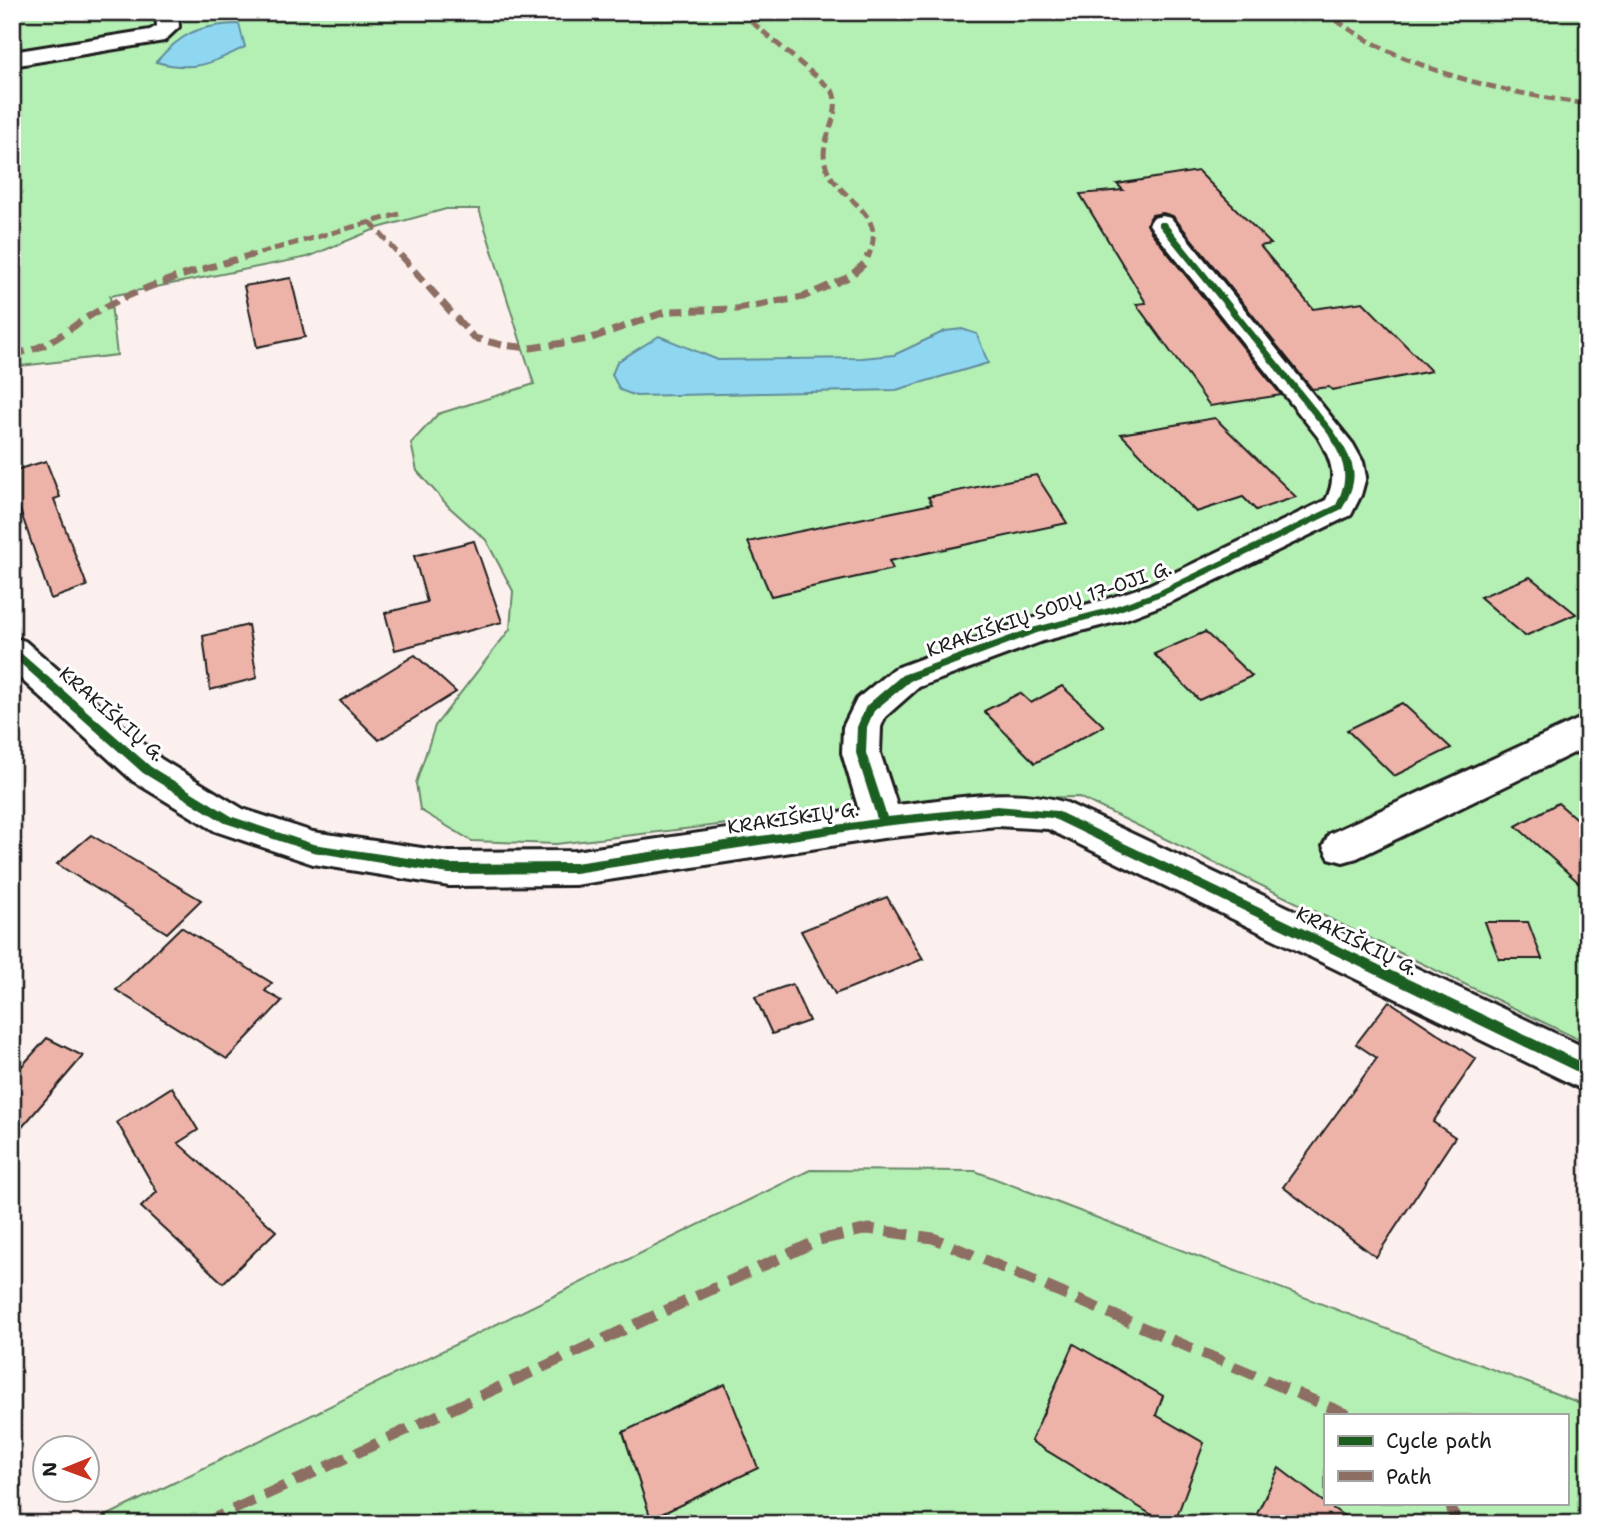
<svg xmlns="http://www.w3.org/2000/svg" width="1600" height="1536" font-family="'Shantell Sans',sans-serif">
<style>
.green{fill:#b4efb3;stroke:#688668;stroke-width:2;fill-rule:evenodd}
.water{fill:#8fd7f0;stroke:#618c9b;stroke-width:2}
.building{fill:#edb3a9;stroke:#1c1c1c;stroke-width:2}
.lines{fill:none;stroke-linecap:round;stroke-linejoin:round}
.minor-casing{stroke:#1c1c1c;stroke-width:6}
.minor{fill:#fff;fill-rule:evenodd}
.quiet-far2{stroke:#8d6e63;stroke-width:5;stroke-dasharray:10 5;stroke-linecap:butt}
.quiet-far1{stroke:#8d6e63;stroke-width:7;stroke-dasharray:14 7;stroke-linecap:butt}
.quiet{stroke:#8d6e63;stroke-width:11;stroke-dasharray:23 11;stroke-linecap:butt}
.cycleway-casing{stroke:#fff;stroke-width:5}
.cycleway{fill:#1b5e20;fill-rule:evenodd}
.labels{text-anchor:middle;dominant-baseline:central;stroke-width:6;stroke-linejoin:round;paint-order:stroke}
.street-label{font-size:19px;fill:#1c1c1c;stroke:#fff}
</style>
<rect width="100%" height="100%" fill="#fbf0ee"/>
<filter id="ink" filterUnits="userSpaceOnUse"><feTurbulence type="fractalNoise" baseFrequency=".0143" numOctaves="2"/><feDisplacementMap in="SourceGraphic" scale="14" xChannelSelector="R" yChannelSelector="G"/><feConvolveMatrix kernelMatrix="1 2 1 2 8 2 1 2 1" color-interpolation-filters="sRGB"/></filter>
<g filter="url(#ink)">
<!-- green -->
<g class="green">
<polygon points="12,12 1588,12 1588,1044 1079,797 942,799 556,844 472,841 420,810 416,783 435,726 510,629 513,591 486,540 449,507 417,471 411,443 438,414 534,384 479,209 446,209 378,228 308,257 110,296 117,355 12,367"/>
<path d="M810,1170L975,1171L1588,1406V1524H90ZM1325,1415H1567V1503H1325Z"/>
</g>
<!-- water -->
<g class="water">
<path d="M239,24L245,47C210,64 194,72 156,62C182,32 200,25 239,24Z"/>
<polygon points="962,329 977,334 988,363 896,390 636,396 620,390 612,375 617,362 659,336 718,360 862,358 894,355 945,331"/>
</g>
<!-- building -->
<g class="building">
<polygon points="1198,171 1271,244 1260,246 1313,309 1363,302 1431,371 1332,390 1329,387 1312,389 1173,216 1163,213 1152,215 1147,223 1151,232 1281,395 1210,406 1136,304 1146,303 1080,194 1123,190 1117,184"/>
<polygon points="291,278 305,337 257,347 244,286"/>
<polygon points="1215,418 1296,497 1256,510 1243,497 1196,512 1121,434"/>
<polygon points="46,461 60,497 54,499 87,586 51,599 20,510 12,512 12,471"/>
<polygon points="1036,475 1067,523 889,561 893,569 771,596 748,542 932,504 928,497"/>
<polygon points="474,541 502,622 395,650 385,613 427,602 414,556"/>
<polygon points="1530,577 1576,614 1525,636 1480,597"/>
<polygon points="248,625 257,678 210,690 203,636"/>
<polygon points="1205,632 1252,676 1199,700 1154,654"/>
<polygon points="415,655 456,692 379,740 340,701"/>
<polygon points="1062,686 1104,726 1035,763 984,711 1020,693 1031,703"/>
<polygon points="1402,703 1451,748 1394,776 1347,730"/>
<polygon points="1558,803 1588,829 1588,891 1516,826"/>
<polygon points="91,835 201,900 167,933 57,864"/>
<polygon points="887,897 923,959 835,994 801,931"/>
<polygon points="1485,922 1528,922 1542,959 1499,959"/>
<polygon points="181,927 272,983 265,991 282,1001 227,1059 116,990"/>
<polygon points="792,984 809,1021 772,1034 755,997"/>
<polygon points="1389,1001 1476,1059 1433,1122 1455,1137 1376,1257 1283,1187 1377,1058 1356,1044"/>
<polygon points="47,1038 83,1056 12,1139 12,1077"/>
<polygon points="172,1087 198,1130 178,1143 276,1231 223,1283 141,1207 157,1192 117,1122"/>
<polygon points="1074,1344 1163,1396 1156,1415 1204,1443 1174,1524 1167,1524 1031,1441"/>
<polygon points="725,1384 758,1468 651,1519 623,1432"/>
<polygon points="1279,1468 1325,1503 1356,1524 1252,1524"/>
</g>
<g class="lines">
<defs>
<g id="minor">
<polygon points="156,12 178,12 179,27 164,41 12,66 12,52 150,30 157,26"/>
<path d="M1162,216L1171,218L1353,444L1363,462L1366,477L1361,495L1351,515L1173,601L1123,620L1043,641L919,687L885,717L881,727L880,753L897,805C952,799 1014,785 1067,803L1588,1049V1092L1048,829L997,826L883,838L575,885L449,886L313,864L215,831L133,781L12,671V637L25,641L161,759L243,809L313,832L449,852L575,851L859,810L842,753L843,727L857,699L893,669L1023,621L1104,600L1149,585L1326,500C1338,476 1331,459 1318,437L1153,230L1149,224L1153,218Z"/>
<polygon points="1588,715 1588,746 1357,858 1343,862 1329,858 1323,846 1329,834"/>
</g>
</defs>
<!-- minor casing -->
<use href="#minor" class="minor-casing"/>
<!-- minor -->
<use href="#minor" class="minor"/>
<!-- quiet-far2 -->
<g class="quiet-far2">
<path d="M740,12L832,90C845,117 815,140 827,169C841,202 889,212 868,257"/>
<path d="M1323,12C1340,22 1355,34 1373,43C1440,78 1513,94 1588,104"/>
<polyline points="370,222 401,257"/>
<polyline points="245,257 403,213"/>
</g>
<!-- quiet-far1 -->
<g class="quiet-far1">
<polyline points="400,255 474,338 502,345 531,348 589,339 668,311 737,309 803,297 849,277 865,263 868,255"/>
<path d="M12,354C52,349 65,329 98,311C146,284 199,270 252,255"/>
</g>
<!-- quiet -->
<g class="quiet">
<polyline points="1450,1503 1456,1524"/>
<polyline points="202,1524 819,1240 868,1229 933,1238 1348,1415"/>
</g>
<defs>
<path id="cycleway" d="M1159,222H1165L1334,431C1354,463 1362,474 1342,509L1164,595L1114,613L1037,633L910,681L874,711L867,727L866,753L887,817L997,806L1057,811L1588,1065V1077L1052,818L997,814L883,826L575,873L449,874L313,852L225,823L143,773L12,656V647L15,648L151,767L233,817L313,844L449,864L575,863L877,819L856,753L857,727L866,706L902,675L1032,628L1109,608L1158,591L1336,505C1351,474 1344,462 1328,434L1159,226Z"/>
</defs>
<!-- cycleway casing -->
<use href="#cycleway" class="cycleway-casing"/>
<!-- cycleway -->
<use href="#cycleway" class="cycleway"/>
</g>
</g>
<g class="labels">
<!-- street labels -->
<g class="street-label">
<text transform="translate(1049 609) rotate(-19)">KRAKIŠKIŲ SODŲ 17-OJI G.</text>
<text transform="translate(112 714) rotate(41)">KRAKIŠKIŲ G.</text>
<text transform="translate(793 818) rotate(-8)">KRAKIŠKIŲ G.</text>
<text transform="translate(1357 941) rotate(26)">KRAKIŠKIŲ G.</text>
</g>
</g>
<!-- margin -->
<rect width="1600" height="1536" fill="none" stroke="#fff" stroke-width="42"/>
<rect x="21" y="21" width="1558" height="1494" fill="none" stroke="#1c1c1c" stroke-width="2.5" filter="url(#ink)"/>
<!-- legend -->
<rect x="1324" y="1414" width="245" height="91" fill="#ffffff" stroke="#a4a4a4" stroke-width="2"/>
<rect x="1338" y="1436" width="35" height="10" fill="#1b5e20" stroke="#a4a4a4" stroke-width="2"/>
<text x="1386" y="1448" font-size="21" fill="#1c1c1c">Cycle path</text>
<rect x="1338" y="1471" width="35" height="10" fill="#8d6e63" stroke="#a4a4a4" stroke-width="2"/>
<text x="1386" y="1484" font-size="21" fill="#1c1c1c">Path</text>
<!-- north arrow -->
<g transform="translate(66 1469) rotate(269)"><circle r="33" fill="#ffffff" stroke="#a4a4a4" stroke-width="2"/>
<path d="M0-5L12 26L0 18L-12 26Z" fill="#c8321e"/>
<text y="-10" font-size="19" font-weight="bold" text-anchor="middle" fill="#1c1c1c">N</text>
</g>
</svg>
